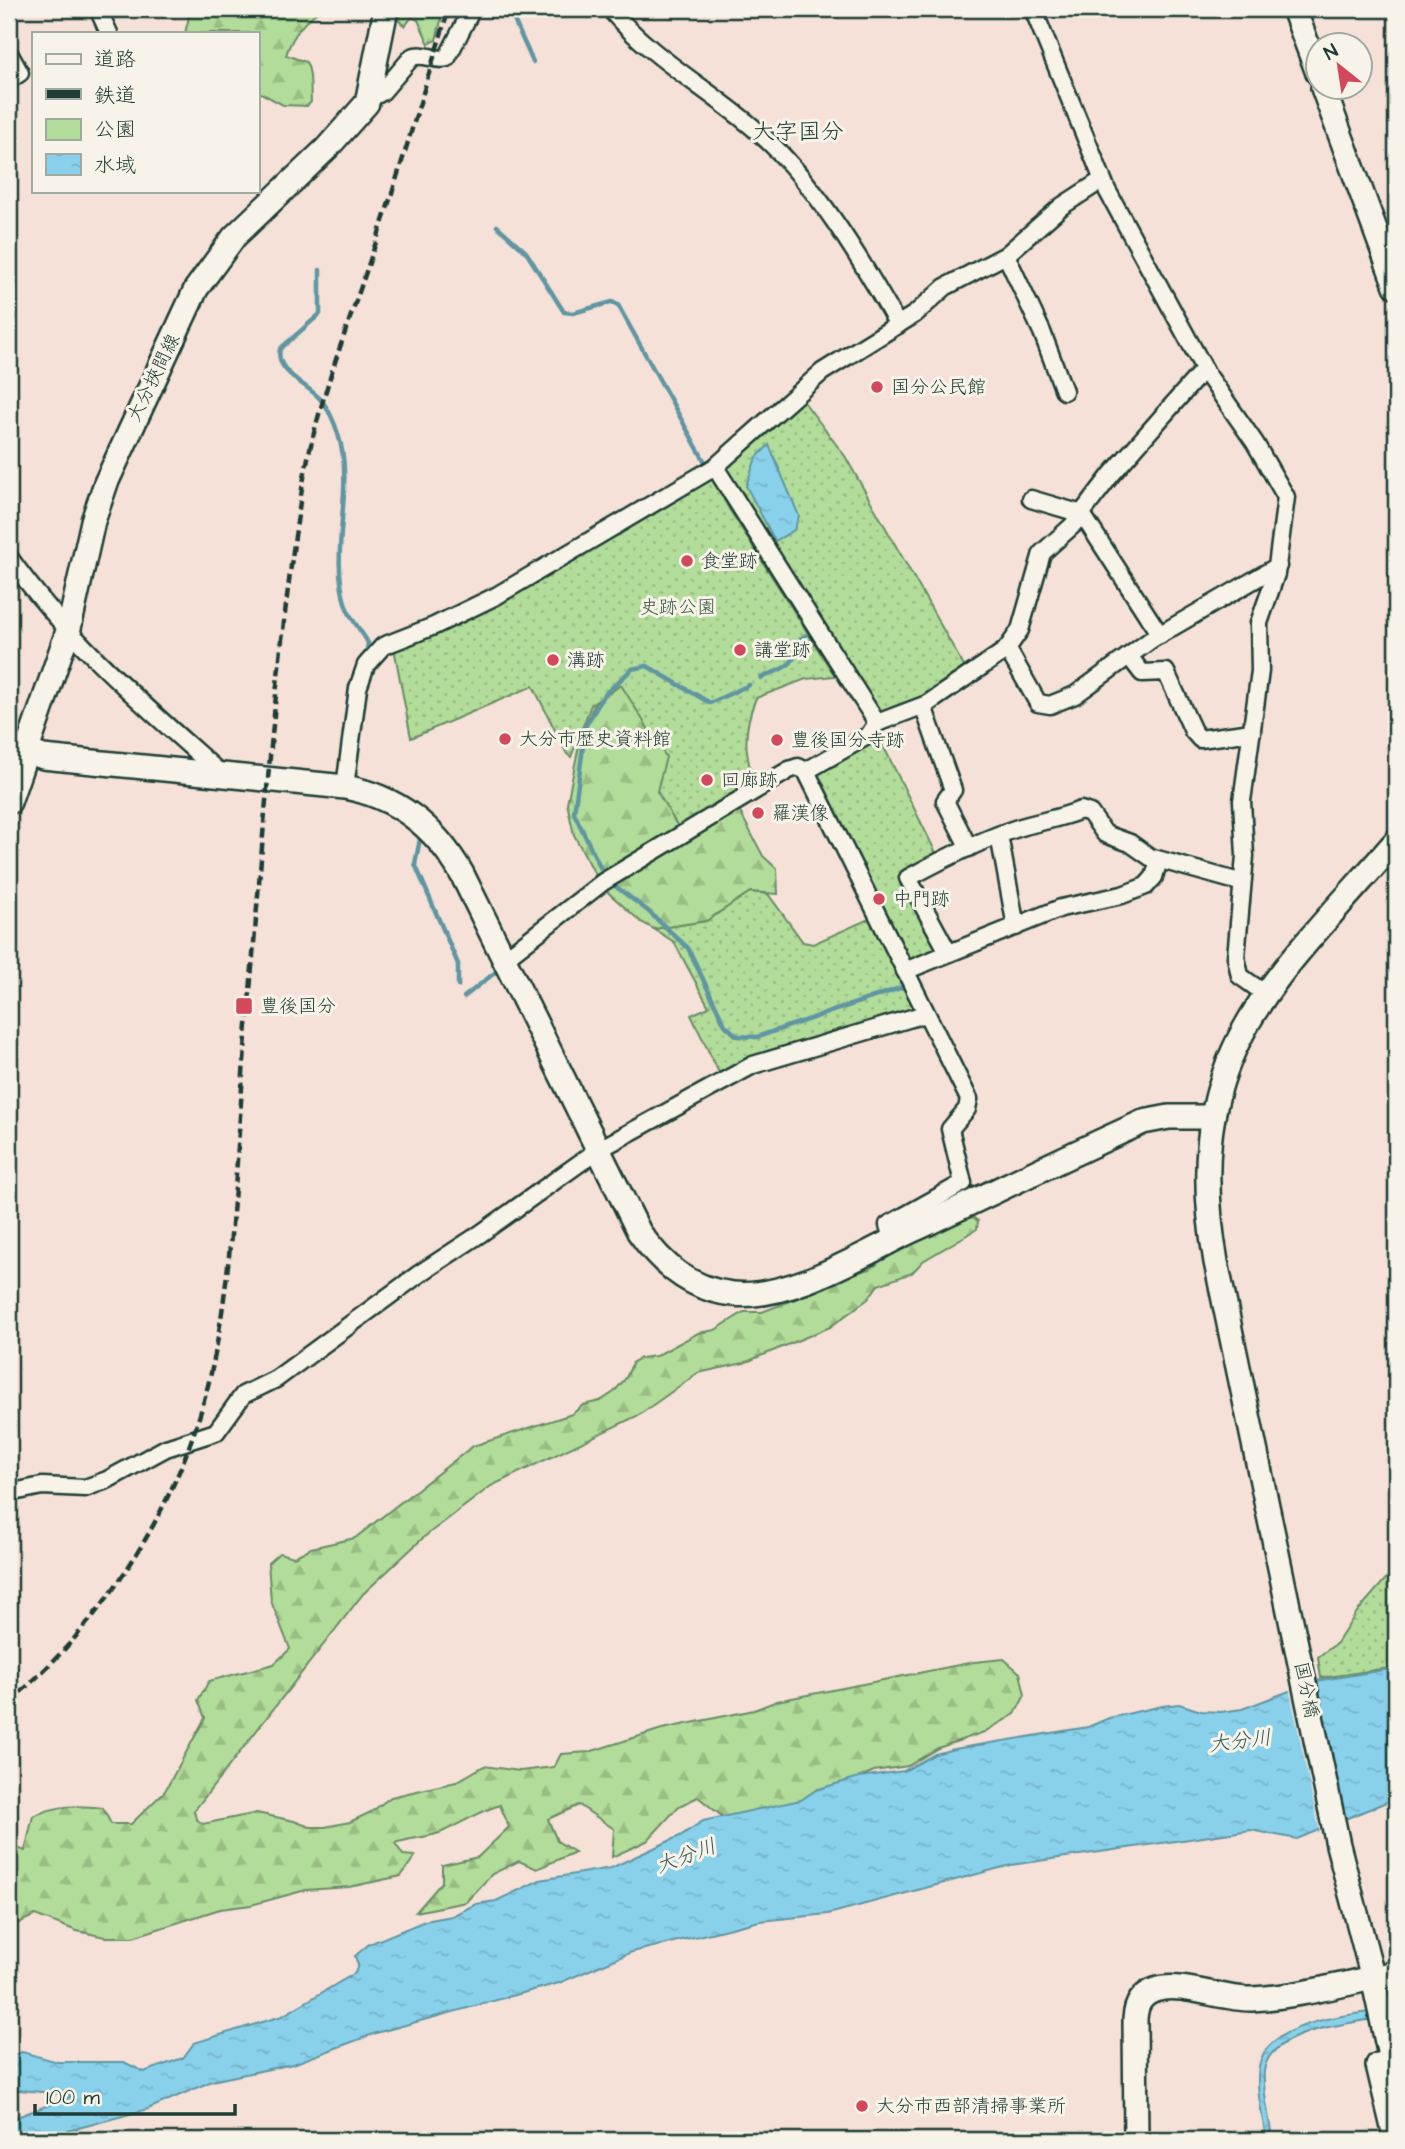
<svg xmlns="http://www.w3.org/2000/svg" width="1405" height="2149" font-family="'Architects Daughter','Klee One',sans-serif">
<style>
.green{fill:url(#green-dots);stroke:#688c66;stroke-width:2}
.forest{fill:url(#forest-firs);stroke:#688c66;stroke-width:2}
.water{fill:url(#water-ripples);stroke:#5f96a2;stroke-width:2}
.pier{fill:#f6e1d8}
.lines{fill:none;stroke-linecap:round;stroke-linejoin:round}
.stream{stroke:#5f96a2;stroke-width:4.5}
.street-casing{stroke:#1f3d34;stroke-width:21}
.secondary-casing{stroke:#1f3d34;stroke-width:28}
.street{stroke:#f7f3e8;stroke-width:16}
.secondary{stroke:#f7f3e8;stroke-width:23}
.rail{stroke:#1f3d34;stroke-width:4.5;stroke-dasharray:10 5;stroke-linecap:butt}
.poi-dot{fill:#d1495b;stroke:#f7f3e8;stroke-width:2.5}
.labels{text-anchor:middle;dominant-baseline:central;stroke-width:6;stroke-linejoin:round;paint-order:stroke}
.street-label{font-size:19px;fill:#1f3d34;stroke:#f7f3e8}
.poi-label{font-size:19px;fill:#1f3d34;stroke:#f7f3e8;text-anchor:start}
.park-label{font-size:19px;fill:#3c5d48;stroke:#f7f3e8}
.water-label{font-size:21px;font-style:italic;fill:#345b59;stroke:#f7f3e8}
.quarter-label{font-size:23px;fill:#1f3d34;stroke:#f7f3e8}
</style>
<defs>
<pattern id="green-dots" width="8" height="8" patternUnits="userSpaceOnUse" patternTransform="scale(1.75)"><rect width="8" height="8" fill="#b2dc99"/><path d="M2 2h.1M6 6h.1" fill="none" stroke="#99be84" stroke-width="1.8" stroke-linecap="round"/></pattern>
<pattern id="forest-firs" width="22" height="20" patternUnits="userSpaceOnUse" patternTransform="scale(1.75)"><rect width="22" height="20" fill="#b2dc99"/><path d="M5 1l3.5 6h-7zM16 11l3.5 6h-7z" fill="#99be84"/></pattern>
<pattern id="water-ripples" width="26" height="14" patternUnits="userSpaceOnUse" patternTransform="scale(1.75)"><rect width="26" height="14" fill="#89d1eb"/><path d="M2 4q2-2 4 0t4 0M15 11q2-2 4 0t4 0" fill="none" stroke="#76b4ca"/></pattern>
</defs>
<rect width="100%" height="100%" fill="#f6e1d8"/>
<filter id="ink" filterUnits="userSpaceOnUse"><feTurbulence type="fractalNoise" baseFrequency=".0143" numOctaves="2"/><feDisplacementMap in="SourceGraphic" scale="14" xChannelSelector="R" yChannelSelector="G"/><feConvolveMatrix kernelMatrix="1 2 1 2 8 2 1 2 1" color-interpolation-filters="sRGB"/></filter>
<g filter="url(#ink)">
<!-- green -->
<g class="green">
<polygon points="801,398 845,456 965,668 947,688 882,716 720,468"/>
<path d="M711,476L729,509L835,676L806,679L756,698C740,736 746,760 759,798L686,840L656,791L621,685L591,705L571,757L567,754L533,686L411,738L394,648C507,608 608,537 711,476Z"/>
<polygon points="878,735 939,859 904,878 945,951 907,967 813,772"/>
<polygon points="750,892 768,894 803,942 813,944 871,918 914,1010 723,1081 691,1015 709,1007 674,942 654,929 706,921"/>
<polygon points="1396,1567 1396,1667 1321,1678 1318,1657 1337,1643 1357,1612"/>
</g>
<!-- forest -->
<g class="forest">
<path d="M191,9H322C305,19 292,36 286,55L306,62C312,73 310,89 311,102L307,106L283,105L257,91V33H185Z"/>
<polygon points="401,9 444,9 436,40 429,44 418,20 412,17 405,26 399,21"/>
<polygon points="621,685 666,757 657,791 685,839 739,810 763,856 777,869 778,894 750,892 706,921 654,929 641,922 602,887 574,835 567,803 582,731 595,703"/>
<path d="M971,1216L978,1221L977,1229L923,1261L912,1273L878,1285L868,1299L830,1327L744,1363L698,1373L639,1415L491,1486L424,1537L363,1594L194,1811L196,1819L203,1824L257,1813L294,1821L310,1827H325L350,1822L371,1812L391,1797L456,1782L484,1766L520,1771L554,1767L561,1754L589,1752L662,1729L754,1710L777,1701L974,1662L1004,1659L1020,1673L1025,1695L1015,1714L984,1732L938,1748L908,1766L874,1771L801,1802L728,1821L698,1797L679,1806L647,1841L612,1857L614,1829L579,1805L548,1819L557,1841L575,1852L537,1869L519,1861L492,1874L466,1902L416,1912L442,1882V1865L478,1857L509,1827L500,1805C478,1812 464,1822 444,1831C433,1837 410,1838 395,1843L403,1855L415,1856L401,1876L349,1887L306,1890L251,1905L220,1909L133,1937H105L77,1931L35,1915L9,1928V1845L25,1851L33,1816C57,1805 78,1805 103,1808L111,1824H131L165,1791L205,1718L198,1700L209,1681L274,1664L290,1649L271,1601L268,1563L279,1553L294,1557L311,1548L355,1538L473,1446L572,1414L583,1405L600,1401L614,1392L626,1378L633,1362L641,1358L656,1356L698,1333L715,1330L744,1312H762L801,1297L815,1285L870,1269L877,1264L881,1254Z"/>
</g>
<!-- water -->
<g class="water">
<polygon points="769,445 799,516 794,530 775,541 746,486 756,458"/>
<polygon points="1396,1668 1396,1798 1297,1839 1251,1830 1011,1865 828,1914 760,1921 632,1952 559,1983 376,2033 293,2064 212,2081 148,2109 35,2140 9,2140 9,2120 75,2095 9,2089 9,2057 22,2052 58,2062 124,2062 144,2072 183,2058 194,2043 282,2016 355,1973 358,1965 355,1956 369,1944 425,1921 452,1916 476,1904 496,1901 540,1880 611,1868 680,1836 703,1821 801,1800 816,1790 859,1777 904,1771 935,1754 954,1749 1088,1727 1109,1718 1162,1706 1179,1704 1201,1711 1221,1712 1242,1709 1316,1681"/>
<path d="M1396,2005V2016C1364,2022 1269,2026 1264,2071C1262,2093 1270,2118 1272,2140H1266C1263,2116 1253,2083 1261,2059C1274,2021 1356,2013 1389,2010Z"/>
</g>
<!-- pier -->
<polygon class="pier" points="1313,1678 1344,1824 1320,1834 1289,1687"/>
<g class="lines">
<!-- stream -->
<g class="stream">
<polyline points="509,9 533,62"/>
<polyline points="497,226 526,252 564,312 573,313 612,302 618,305 705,462"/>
<path d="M320,270V314L280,349C274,372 309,385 321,400C328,408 335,423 338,434C356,489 328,550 346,606C351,620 361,630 368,643L366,656"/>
<polyline points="722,492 779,583"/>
<path d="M761,678C784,667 796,668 798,641L806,635"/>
<polyline points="420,839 415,864 458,964 458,986"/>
<polyline points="604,875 574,813 586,725 604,695 632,669 647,666 710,703 749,685"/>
<polyline points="611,883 648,911 688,948 725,1025 737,1036 757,1037 903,987"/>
<polyline points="464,997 497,971"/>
</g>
<defs>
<g id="street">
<polyline points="98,9 109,33"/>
<path d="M610,9C651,58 709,89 757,131C813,179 862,261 898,325"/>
<polyline points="1033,9 1107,190 1207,374 1255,443 1286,497 1276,574 1259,623 1260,671 1242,801 1245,856 1236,957 1240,976 1264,993"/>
<polyline points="9,53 20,73 9,80"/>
<path d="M369,99L382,92L412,57C424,52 436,62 447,58L472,9"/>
<polyline points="1006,255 1042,332 1064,391"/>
<polyline points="715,467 877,723"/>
<polyline points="1031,499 1082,514 1160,635"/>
<path d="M9,557C67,640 146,707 221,774"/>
<polyline points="1007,648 1038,703 1050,705 1075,695 1152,639 1278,566"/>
<polyline points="1129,656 1142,673 1166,672 1193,731 1200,739 1252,732"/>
<polyline points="923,706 953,790 945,801 969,848"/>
<polyline points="806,771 969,1099 967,1109 950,1129 963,1183 888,1225 892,1240"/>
<polyline points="345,787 358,688 366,665 383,646 434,626 496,596 715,467 822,372 915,314 945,287 1006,255 1062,206 1102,180"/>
<polyline points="999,835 1016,927"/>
<path d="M948,952L908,878C943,859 980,840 1018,828C1040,821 1059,819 1081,810L1090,813L1105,834L1130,843L1150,857L1236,881"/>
<polyline points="504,959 603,882 789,770 798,767 806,771 869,735 877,723 927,704 1006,650 1020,630 1042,553 1072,526 1111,475 1204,369"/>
<polyline points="905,971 1061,908 1122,895 1146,886 1154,877 1159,860"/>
<polyline points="9,1493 42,1486 85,1488 107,1480 166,1448 216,1432 243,1395 276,1379 419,1274 480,1234 598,1150 753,1065 925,1014"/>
</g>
<g id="secondary">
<polyline points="1294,9 1318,73"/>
<polyline points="1323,88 1396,286"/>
<path d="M9,744L43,757L345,787C398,797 436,828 462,874L639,1232C662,1265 691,1290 733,1294C789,1300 861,1255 911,1231C988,1195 1065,1157 1143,1122L1169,1117H1213"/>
<polyline points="9,802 69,628 93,521 106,483 196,289 234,237 327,148 367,103 386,9"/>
<path d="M1396,841C1272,984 1179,1053 1216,1262L1338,1845L1373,1978L1396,2083"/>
<polyline points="1378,2065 1396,2140"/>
<path d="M1136,2140L1135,2019C1136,2004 1141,1995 1155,1990C1181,1981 1223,2000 1252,1999C1298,1997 1351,1982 1396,1973"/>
</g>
</defs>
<!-- street casing -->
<use href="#street" class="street-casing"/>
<!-- secondary casing -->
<use href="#secondary" class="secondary-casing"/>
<!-- street -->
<use href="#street" class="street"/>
<!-- secondary -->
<use href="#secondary" class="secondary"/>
<!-- rail -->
<path class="rail" d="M9,1702C114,1614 189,1489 215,1354C236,1243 237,1127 248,1015C263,840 275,662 302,489C315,410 346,332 371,257C399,175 423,91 449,9"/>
</g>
</g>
<!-- markers -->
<g class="poi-dot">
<circle cx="877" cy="387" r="7"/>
<circle cx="687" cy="561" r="7"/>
<circle cx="740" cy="650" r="7"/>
<circle cx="553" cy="660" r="7"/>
<circle cx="505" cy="739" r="7"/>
<circle cx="777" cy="740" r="7"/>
<circle cx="707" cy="780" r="7"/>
<circle cx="758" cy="813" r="7"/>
<circle cx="879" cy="899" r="7"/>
<rect x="235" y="997" width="18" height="18" rx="3.5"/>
<circle cx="862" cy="2106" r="7"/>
</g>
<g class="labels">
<!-- street labels -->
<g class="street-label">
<text transform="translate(154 378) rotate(-64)">大分挾間線</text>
<text transform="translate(1306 1690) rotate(78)">国分橋</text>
</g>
<!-- poi labels -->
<g class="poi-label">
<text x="891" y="387">国分公民館</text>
<text x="701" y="561">食堂跡</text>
<text x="754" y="650">講堂跡</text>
<text x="567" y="660">溝跡</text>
<text x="519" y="739">大分市歴史資料館</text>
<text x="791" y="740">豊後国分寺跡</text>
<text x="721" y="780">回廊跡</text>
<text x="772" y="813">羅漢像</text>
<text x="893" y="899">中門跡</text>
<text x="260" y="1006">豊後国分</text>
<text x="876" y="2106">大分市西部清掃事業所</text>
</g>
<!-- park labels -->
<g class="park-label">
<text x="678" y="607">史跡公園</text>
</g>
<!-- water labels -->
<g class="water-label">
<text transform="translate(1240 1741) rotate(-7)">大分川</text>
<text transform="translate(686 1856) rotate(-20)">大分川</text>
</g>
<!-- quarter labels -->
<g class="quarter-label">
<text x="798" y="132">大字国分</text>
</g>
</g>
<!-- margin -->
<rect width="1405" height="2149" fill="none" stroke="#f7f3e8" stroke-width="35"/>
<rect x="18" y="18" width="1370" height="2114" fill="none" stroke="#1f3d34" stroke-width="2.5" filter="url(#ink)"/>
<!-- legend -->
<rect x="32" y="32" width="228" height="161" fill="#f7f3e8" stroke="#a1aaa0" stroke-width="2"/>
<rect x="46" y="54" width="35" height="10" fill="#f7f3e8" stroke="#a1aaa0" stroke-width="2"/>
<text x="94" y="66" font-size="21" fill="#1f3d34">道路</text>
<rect x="46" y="89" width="35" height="10" fill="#1f3d34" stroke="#a1aaa0" stroke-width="2"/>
<text x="94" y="102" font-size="21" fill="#1f3d34">鉄道</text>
<rect x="46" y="119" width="35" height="21" fill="#b2dc99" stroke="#a1aaa0" stroke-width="2"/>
<text x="94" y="136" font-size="21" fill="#1f3d34">公園</text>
<rect x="46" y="154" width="35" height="21" fill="url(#water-ripples)" stroke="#a1aaa0" stroke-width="2"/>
<text x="94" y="172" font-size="21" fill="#1f3d34">水域</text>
<!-- north arrow -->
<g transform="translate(1339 66) rotate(330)"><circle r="33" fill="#f7f3e8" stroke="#a1aaa0" stroke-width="2"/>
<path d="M0-5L12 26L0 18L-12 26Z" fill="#d1495b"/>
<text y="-10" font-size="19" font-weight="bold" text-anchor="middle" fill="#1f3d34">N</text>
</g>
<!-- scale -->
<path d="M35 2104v10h200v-10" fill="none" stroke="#1f3d34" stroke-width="3.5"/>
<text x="46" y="2104" font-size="21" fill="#1f3d34" stroke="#f7f3e8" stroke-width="5" paint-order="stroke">100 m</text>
</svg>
